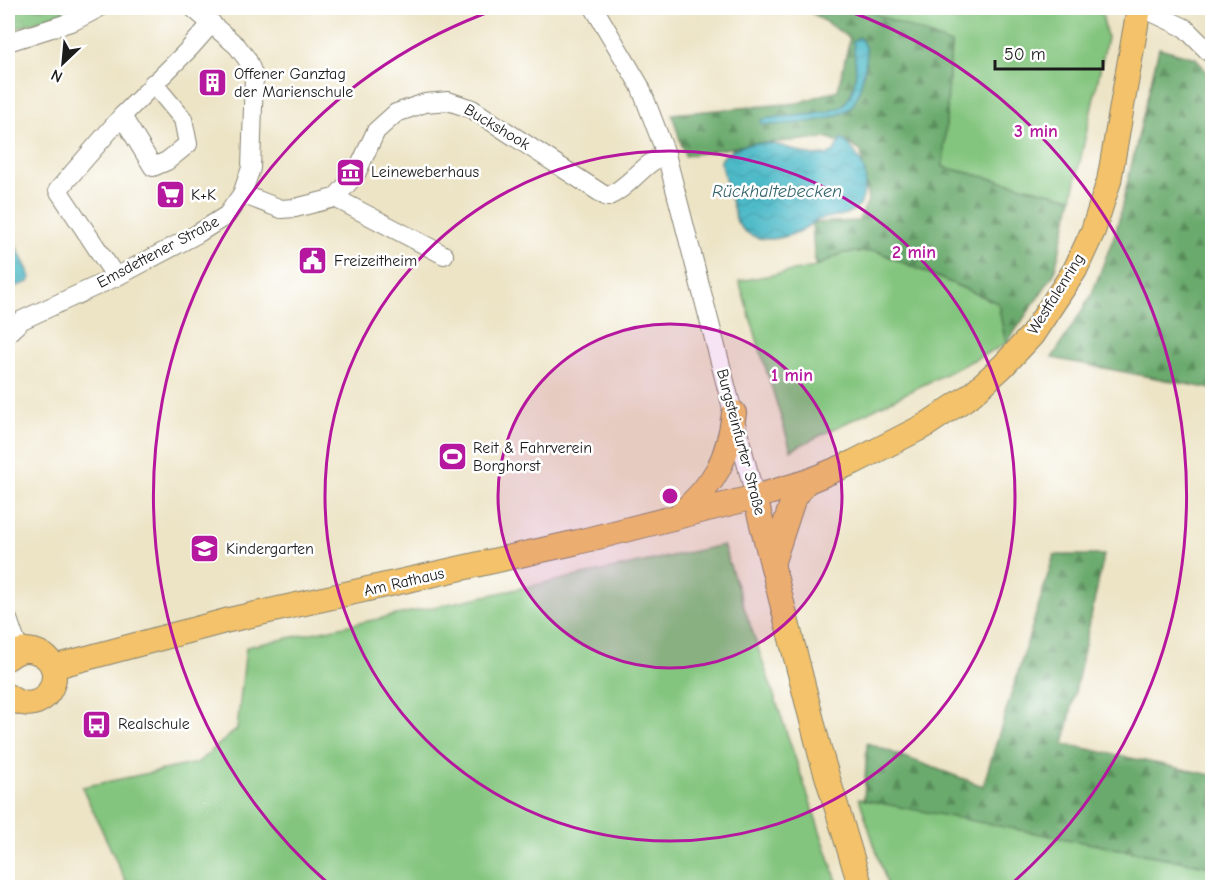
<svg xmlns="http://www.w3.org/2000/svg" width="1220" height="895" font-family="'Comic Neue',sans-serif">
<style>
.green{fill:#83c57e;stroke:#50704d;stroke-width:1.5}
.forest{fill:url(#forest-firs);stroke:#436344;stroke-width:1.5}
.park{fill:url(#park-crowns);stroke:#50704d;stroke-width:1.5}
.water{fill:url(#water-waves);stroke:#346b72;stroke-width:1.5}
.lines{fill:none;stroke-linecap:round;stroke-linejoin:round}
.minor-casing{stroke:#848071;stroke-width:20}
.major-casing{stroke:#848071;stroke-width:26}
.minor{stroke:#fff;stroke-width:18}
.major{stroke:#f3c26a;stroke-width:24}
.ring{fill:none;stroke:#b5179e;stroke-width:3}
.labels{text-anchor:middle;dominant-baseline:central;stroke-width:5;stroke-linejoin:round;paint-order:stroke}
.poi-label{font-size:16px;fill:#1c1c1c;stroke:#fff;text-anchor:start}
.street-label{font-size:16px;fill:#1c1c1c;stroke:#fff}
.water-label{font-size:18px;font-style:italic;fill:#326369;stroke:#fff}
.centre{fill:#b5179e;stroke:#fff;stroke-width:3}
.ring-label{font-size:18px;text-anchor:middle;font-weight:bold;fill:#b5179e;stroke:#fff;stroke-width:5;stroke-linejoin:round;paint-order:stroke}
</style>
<defs>
<pattern id="forest-firs" width="22" height="20" patternUnits="userSpaceOnUse" patternTransform="scale(1.5)"><rect width="22" height="20" fill="#6aaa6d"/><path d="M5 1l3.5 6h-7zM16 11l3.5 6h-7z" fill="#568a59"/></pattern>
<pattern id="park-crowns" width="20" height="18" patternUnits="userSpaceOnUse" patternTransform="scale(1.5)"><rect width="20" height="18" fill="#83c57e"/><path d="M2 6a3 3 0 1 1 6 0M12 15a3 3 0 1 1 6 0" fill="none" stroke="#71a96c"/></pattern>
<pattern id="water-waves" width="16" height="10" patternUnits="userSpaceOnUse" patternTransform="scale(1.5)"><rect width="16" height="10" fill="#4dbac8"/><path d="M0 5q4-4 8 0t8 0" fill="none" stroke="#439fab"/></pattern>
</defs>
<rect width="100%" height="100%" fill="#fff"/>
<filter id="ink" filterUnits="userSpaceOnUse"><feTurbulence type="fractalNoise" baseFrequency=".0167" numOctaves="2"/><feDisplacementMap in="SourceGraphic" scale="12" xChannelSelector="R" yChannelSelector="G"/><feConvolveMatrix kernelMatrix="1 2 1 2 8 2 1 2 1" color-interpolation-filters="sRGB"/></filter>
<filter id="wash" filterUnits="userSpaceOnUse"><feTurbulence type="fractalNoise" baseFrequency=".008" numOctaves="4" result="noise"/><feDisplacementMap in="SourceGraphic" scale="24" xChannelSelector="R" yChannelSelector="G"/><feGaussianBlur stdDeviation="1.35" result="paint"/><feColorMatrix in="noise" values="0 0 0 0 0 0 0 0 0 0 0 0 0 0 0 0 0 1.4 0 .05"/><feComposite in="paint" operator="in"/></filter>
<g filter="url(#wash)">
<rect width="100%" height="100%" fill="#ede4c6"/>
<!-- green -->
<g class="green">
<polygon points="872,8 1097,8 1102,13 1107,38 1072,198 943,167 951,45 876,14"/>
<polygon points="876,251 998,303 1006,344 791,450 739,281 815,267 843,253"/>
<polygon points="723,545 839,887 185,888 184,880 126,882 82,787 197,763 237,729 246,647"/>
<polygon points="859,798 1212,867 1212,887 888,887"/>
</g>
<!-- forest -->
<g class="forest">
<polygon points="809,8 872,8 876,14 951,44 943,167 1072,198 1054,274 1006,344 998,303 877,251 843,253 815,267 812,223 858,221 868,201 861,151 841,139 839,142 829,138 751,144 685,156 672,114 798,103 838,90 850,38 809,11"/>
<polygon points="1159,48 1196,58 1212,79 1212,389 1052,358 1091,296 1116,231"/>
<polygon points="1054,555 1104,555 1064,744 1212,775 1212,867 864,800 867,743 983,786"/>
</g>
<!-- park -->
<polygon class="park" points="8,8 78,8 8,31"/>
<!-- water -->
<g class="water">
<path d="M859,37C869,48 867,58 864,72C861,83 859,98 851,107C838,122 780,126 761,124V120L764,119C782,116 831,116 843,105C860,89 856,61 853,41Z"/>
<path d="M841,138C851,145 862,161 865,173C867,182 863,198 860,206C848,216 835,216 821,219C813,221 807,227 800,231C778,241 752,245 737,222L720,161C733,143 761,140 782,146C803,152 810,160 833,153Z"/>
<polygon points="8,230 31,277 29,282 8,289"/>
</g>
</g>
<g filter="url(#ink)">
<g class="lines">
<defs>
<g id="minor">
<polyline points="594,8 640,86 666,154 755,497"/>
<polyline points="1143,8 1185,28 1212,55"/>
<polyline points="8,42 74,21 99,8"/>
<polyline points="122,116 153,167 167,161 188,144 183,119 153,83"/>
<path d="M242,194L281,209L295,208L335,198L356,174L376,131L396,113L425,103L448,101L472,109L607,197C630,187 643,163 666,154"/>
<polyline points="335,198 444,255"/>
<polyline points="116,277 58,190 122,116 189,49 212,23"/>
<polyline points="8,333 22,320 116,277 197,234 227,215 242,194 251,168 254,76 247,59 237,46 193,8"/>
<polyline points="8,619 19,651"/>
</g>
<g id="major">
<polyline points="755,497 821,756 861,888"/>
<path d="M680,514C715,484 728,459 734,413"/>
<polyline points="773,561 793,500 806,482"/>
<path d="M8,658C15,652 24,648 34,651C75,663 46,725 8,696"/>
<polyline points="53,667 229,620 578,542 755,497 806,482 854,462 926,425 971,395 1003,366 1032,335 1075,270 1093,231 1109,181 1139,8"/>
</g>
</defs>
<!-- minor casing -->
<use href="#minor" class="minor-casing"/>
<!-- major casing -->
<use href="#major" class="major-casing"/>
<!-- minor -->
<use href="#minor" class="minor"/>
<!-- major -->
<use href="#major" class="major"/>
</g>
</g>
<!-- distance rings -->
<circle cx="670" cy="496" r="172" fill="#b5179e" fill-opacity=".12"/>
<g class="ring">
<circle cx="670" cy="496" r="172"/>
<circle cx="670" cy="496" r="345"/>
<path d="M331 886A517 517 0 0 1 497 9M843 9A517 517 0 0 1 1009 886"/>
</g>
<!-- icons -->
<defs>
<symbol id="building-square" viewBox="-11 -11 22 22"><rect x="-9" y="-9" width="18" height="18" rx="4" fill="#b5179e" stroke="#fff"/><path d="M-4-6H4V6H1V3H-1V6H-4ZM-2.5-4.3h1.7v1.8h-1.7ZM.8-4.3h1.7v1.8H.8ZM-2.5-1h1.7V.8h-1.7ZM.8-1h1.7V.8H.8Z" fill="#fff"/></symbol>
<symbol id="museum-square" viewBox="-11 -11 22 22"><rect x="-9" y="-9" width="18" height="18" rx="4" fill="#b5179e" stroke="#fff"/><path d="M0-6L6-3V-2H-6V-3ZM-5-1h2V3h-2ZM-1-1h2V3h-2ZM3-1h2V3H3ZM-6 4H6V6H-6Z" fill="#fff"/></symbol>
<symbol id="supermarket-square" viewBox="-11 -11 22 22"><rect x="-9" y="-9" width="18" height="18" rx="4" fill="#b5179e" stroke="#fff"/><path d="M-6-5.5h2.5l.6 2H6L4.5 2H-2.5L-4.4-4H-6ZM-1.5 3.2a1.3 1.3 0 1 0 .1 0ZM3 3.2a1.3 1.3 0 1 0 .1 0Z" fill="#fff"/></symbol>
<symbol id="civic-square" viewBox="-11 -11 22 22"><rect x="-9" y="-9" width="18" height="18" rx="4" fill="#b5179e" stroke="#fff"/><path d="M-.6-6.5H3V-4.5H.6V-3L4-1V1h2V6H-6V1h2V-1L-.6-3ZM-1.2 2.5V6h2.4V2.5Z" fill="#fff"/></symbol>
<symbol id="stadium-square" viewBox="-11 -11 22 22"><rect x="-9" y="-9" width="18" height="18" rx="4" fill="#b5179e" stroke="#fff"/><path d="M0-5a6.5 5 0 1 0 0 10a6.5 5 0 1 0 0-10ZM-3.5-1.8h7v3.6h-7Z" fill="#fff"/></symbol>
<symbol id="school-square" viewBox="-11 -11 22 22"><rect x="-9" y="-9" width="18" height="18" rx="4" fill="#b5179e" stroke="#fff"/><path d="M0-5L7-2L0 1L-7-2ZM-4 1L0 2.5L4 1V4Q0 6-4 4Z" fill="#fff"/></symbol>
<symbol id="bus-square" viewBox="-11 -11 22 22"><rect x="-9" y="-9" width="18" height="18" rx="4" fill="#b5179e" stroke="#fff"/><path d="M-5-6H5V4H4V6H2V4H-2V6H-4V4H-5ZM-3.5-4V0h7V-4ZM-3.5 1.2v1.5H-2V1.2ZM2 1.2v1.5H3.5V1.2Z" fill="#fff"/></symbol>
</defs>
<g fill-rule="evenodd">
<use href="#building-square" x="196" y="66" width="33" height="33"/>
<use href="#museum-square" x="334" y="156" width="33" height="33"/>
<use href="#supermarket-square" x="154" y="178" width="33" height="33"/>
<use href="#civic-square" x="296" y="244" width="33" height="33"/>
<use href="#stadium-square" x="436" y="440" width="33" height="33"/>
<use href="#school-square" x="188" y="532" width="33" height="33"/>
<use href="#bus-square" x="80" y="708" width="33" height="33"/>
</g>
<g class="labels">
<!-- poi labels -->
<g class="poi-label">
<text x="234" y="74">Offener Ganztag<tspan x="234" dy="18">der Marienschule</tspan></text>
<text x="371" y="172">Leineweberhaus</text>
<text x="191" y="195">K+K</text>
<text x="334" y="261">Freizeitheim</text>
<text x="473" y="448">Reit &amp; Fahrverein<tspan x="473" dy="18">Borghorst</tspan></text>
<text x="226" y="549">Kindergarten</text>
<text x="118" y="724">Realschule</text>
</g>
<!-- street labels -->
<g class="street-label">
<text transform="translate(497 127) rotate(31)">Buckshook</text>
<text transform="translate(158 252) rotate(-28)">Emsdettener Straße</text>
<text transform="translate(1056 294) rotate(-58)">Westfalenring</text>
<text transform="translate(741 442) rotate(75)">Burgsteinfurter Straße</text>
<text transform="translate(404 582) rotate(-13)">Am Rathaus</text>
</g>
<!-- water labels -->
<g class="water-label">
<text x="777" y="191">Rückhaltebecken</text>
</g>
</g>
<circle cx="670" cy="496" r="9" class="centre"/>
<g class="ring-label">
<text x="1036" y="137">3 min</text>
<text x="914" y="258">2 min</text>
<text x="792" y="381">1 min</text>
</g>
<!-- margin -->
<rect width="1220" height="895" fill="none" stroke="#fff" stroke-width="30"/>
<!-- north arrow -->
<g transform="translate(63 63) rotate(206)" stroke="#ffffff" stroke-width="4.5" paint-order="stroke">
<path d="M0-4.5L10 22L0 15L-10 22Z" fill="#1c1c1c"/>
<text y="-9" font-size="16" font-weight="bold" text-anchor="middle" fill="#1c1c1c">N</text>
</g>
<!-- scale -->
<path d="M995 60v9h108v-9" fill="none" stroke="#1c1c1c" stroke-width="3"/>
<text x="1004" y="60" font-size="18" fill="#1c1c1c" stroke="#ffffff" stroke-width="4.5" paint-order="stroke">50 m</text>
</svg>
